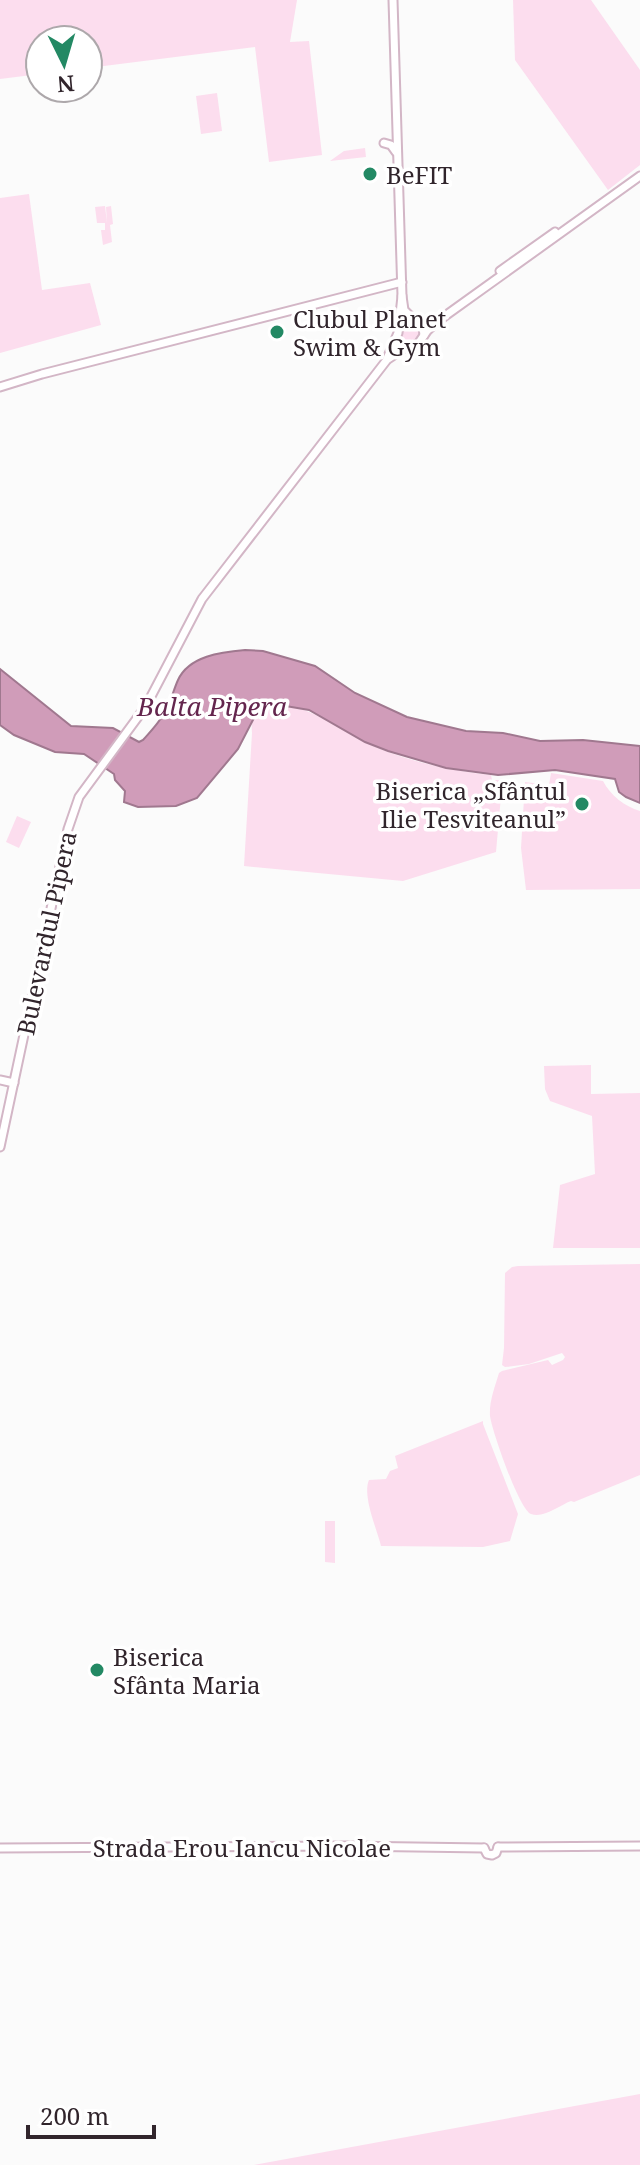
<svg xmlns="http://www.w3.org/2000/svg" width="640" height="2165" font-family="'Noto Serif',serif">
<style>
.green{fill:#fcddee}
.water{fill:#d09cb9;stroke:#a0788f;stroke-width:2}
.lines{fill:none;stroke-linecap:round;stroke-linejoin:round}
.secondary-casing{stroke:#d3b6c6;stroke-width:11}
.secondary{stroke:#fff;stroke-width:7}
.poi-dot{fill:#238964;stroke:#fff;stroke-width:3}
.labels{text-anchor:middle;dominant-baseline:central;stroke-width:7;stroke-linejoin:round;paint-order:stroke}
.poi-label{font-size:24px;fill:#31252c;stroke:#fff;text-anchor:start}
.street-label{font-size:24px;fill:#31252c;stroke:#fff}
.water-label{font-size:26px;font-style:italic;fill:#64264e;stroke:#fff}
</style>
<rect width="100%" height="100%" fill="#fbfbfb"/>
<!-- green -->
<g class="green">
<polygon points="0,0 297,0 290,42 309,41 322,155 269,162 255,47 88,68 88,40 40,40 40,74 0,79"/>
<polygon points="513,0 591,0 640,70 640,165 608,190 515,60"/>
<polygon points="217,93 222,131 201,134 196,96"/>
<polygon points="365,148 366,157 330,161 344,151"/>
<polygon points="29,194 42,290 90,283 101,325 0,353 0,198"/>
<polygon points="105,206 107,223 106,207 111,206 113,224 110,225 112,242 103,245 101,230 105,230 105,223 97,223 95,207"/>
<circle cx="411" cy="333" r="10"/>
<path d="M274,704C309,705 335,727 365,742C401,760 451,771 491,775L492,780H499L502,785L496,852L403,881L244,866L252,733C250,715 257,709 274,704Z"/>
<path d="M551,773L603,781C611,796 624,806 640,811V889L526,890L521,848L525,782L549,785Z"/>
<polygon points="17,816 31,822 19,848 6,842"/>
<polygon points="591,1065 591,1094 640,1093 640,1248 553,1248 560,1185 595,1174 592,1116 550,1101 545,1089 544,1066"/>
<path d="M640,1264V1475L574,1502L571,1501C560,1505 543,1519 531,1514C519,1509 492,1431 490,1416C489,1401 495,1387 499,1373L502,1371L548,1360L552,1365L563,1360L565,1357L562,1353L529,1364L505,1367L502,1365L504,1348L505,1273L512,1267L518,1266Z"/>
<path d="M483,1421V1424L518,1514L510,1541L483,1547L381,1546C377,1529 362,1496 369,1480L386,1479L390,1471L398,1468L395,1456Z"/>
<polygon points="325,1521 335,1521 335,1563 325,1562"/>
<polygon points="640,2094 640,2165 254,2165 259,2164"/>
</g>
<!-- water -->
<path class="water" d="M245,650L263,651L315,666L355,693L407,717L466,731L503,733L540,741L583,740L640,746V803L626,797L619,792L615,779L555,770L498,775L446,768L388,751L365,742L309,710L274,704L264,707L257,712L238,749L197,798L176,806L138,807L124,802L125,791L115,780L114,774L84,754L55,752L14,735L0,725V669L71,726L113,728L139,742L143,740C150,732 158,724 163,715C170,705 173,691 178,680C189,656 221,652 245,650Z"/>
<g class="lines">
<defs>
<g id="secondary">
<polyline points="393,0 402,296 404,310 414,320"/>
<polyline points="384,143 391,145 396,152"/>
<polyline points="500,271 555,232"/>
<polyline points="419,322 423,328 424,335"/>
<polyline points="388,359 403,349 418,344 427,331 438,321 640,176"/>
<polyline points="0,387 42,374 402,282"/>
<polyline points="0,1080 14,1083"/>
<polyline points="0,1147 68,829 79,797 146,706 202,599 386,361 398,333 402,296"/>
<polyline points="498,1847 640,1846"/>
<polyline points="0,1848 346,1846 484,1848"/>
<polyline points="484,1848 487,1854 492,1855 496,1853 498,1847"/>
</g>
</defs>
<!-- secondary casing -->
<use href="#secondary" class="secondary-casing"/>
<!-- secondary -->
<use href="#secondary" class="secondary"/>
</g>
<!-- markers -->
<g class="poi-dot">
<circle cx="370" cy="174" r="8"/>
<circle cx="277" cy="332" r="8"/>
<circle cx="582" cy="804" r="8"/>
<circle cx="97" cy="1670" r="8"/>
</g>
<g class="labels">
<!-- poi labels -->
<g class="poi-label">
<text x="386" y="174">BeFIT</text>
<text x="293" y="318">Clubul Planet<tspan x="293" dy="28">Swim &amp; Gym</tspan></text>
<text x="566" y="790" text-anchor="end">Biserica „Sfântul<tspan x="566" dy="28">Ilie Tesviteanul”</tspan></text>
<text x="113" y="1656">Biserica<tspan x="113" dy="28">Sfânta Maria</tspan></text>
</g>
<!-- street labels -->
<g class="street-label">
<text transform="translate(46 933) rotate(-78)">Bulevardul Pipera</text>
<text x="242" y="1847">Strada Erou Iancu Nicolae</text>
</g>
<!-- water labels -->
<g class="water-label">
<text x="212" y="706">Balta Pipera</text>
</g>
</g>
<!-- north arrow -->
<g transform="translate(64 64) rotate(175)"><circle r="38" fill="#ffffff" stroke="#ada8ab" stroke-width="2"/>
<path d="M0-6L14 30L0 20L-14 30Z" fill="#238964"/>
<text y="-12" font-size="22" font-weight="bold" text-anchor="middle" fill="#31252c">N</text>
</g>
<!-- scale -->
<path d="M28 2125v12h126v-12" fill="none" stroke="#31252c" stroke-width="4"/>
<text x="40" y="2125" font-size="24" fill="#31252c" stroke="#ffffff" stroke-width="6" paint-order="stroke">200 m</text>
</svg>
